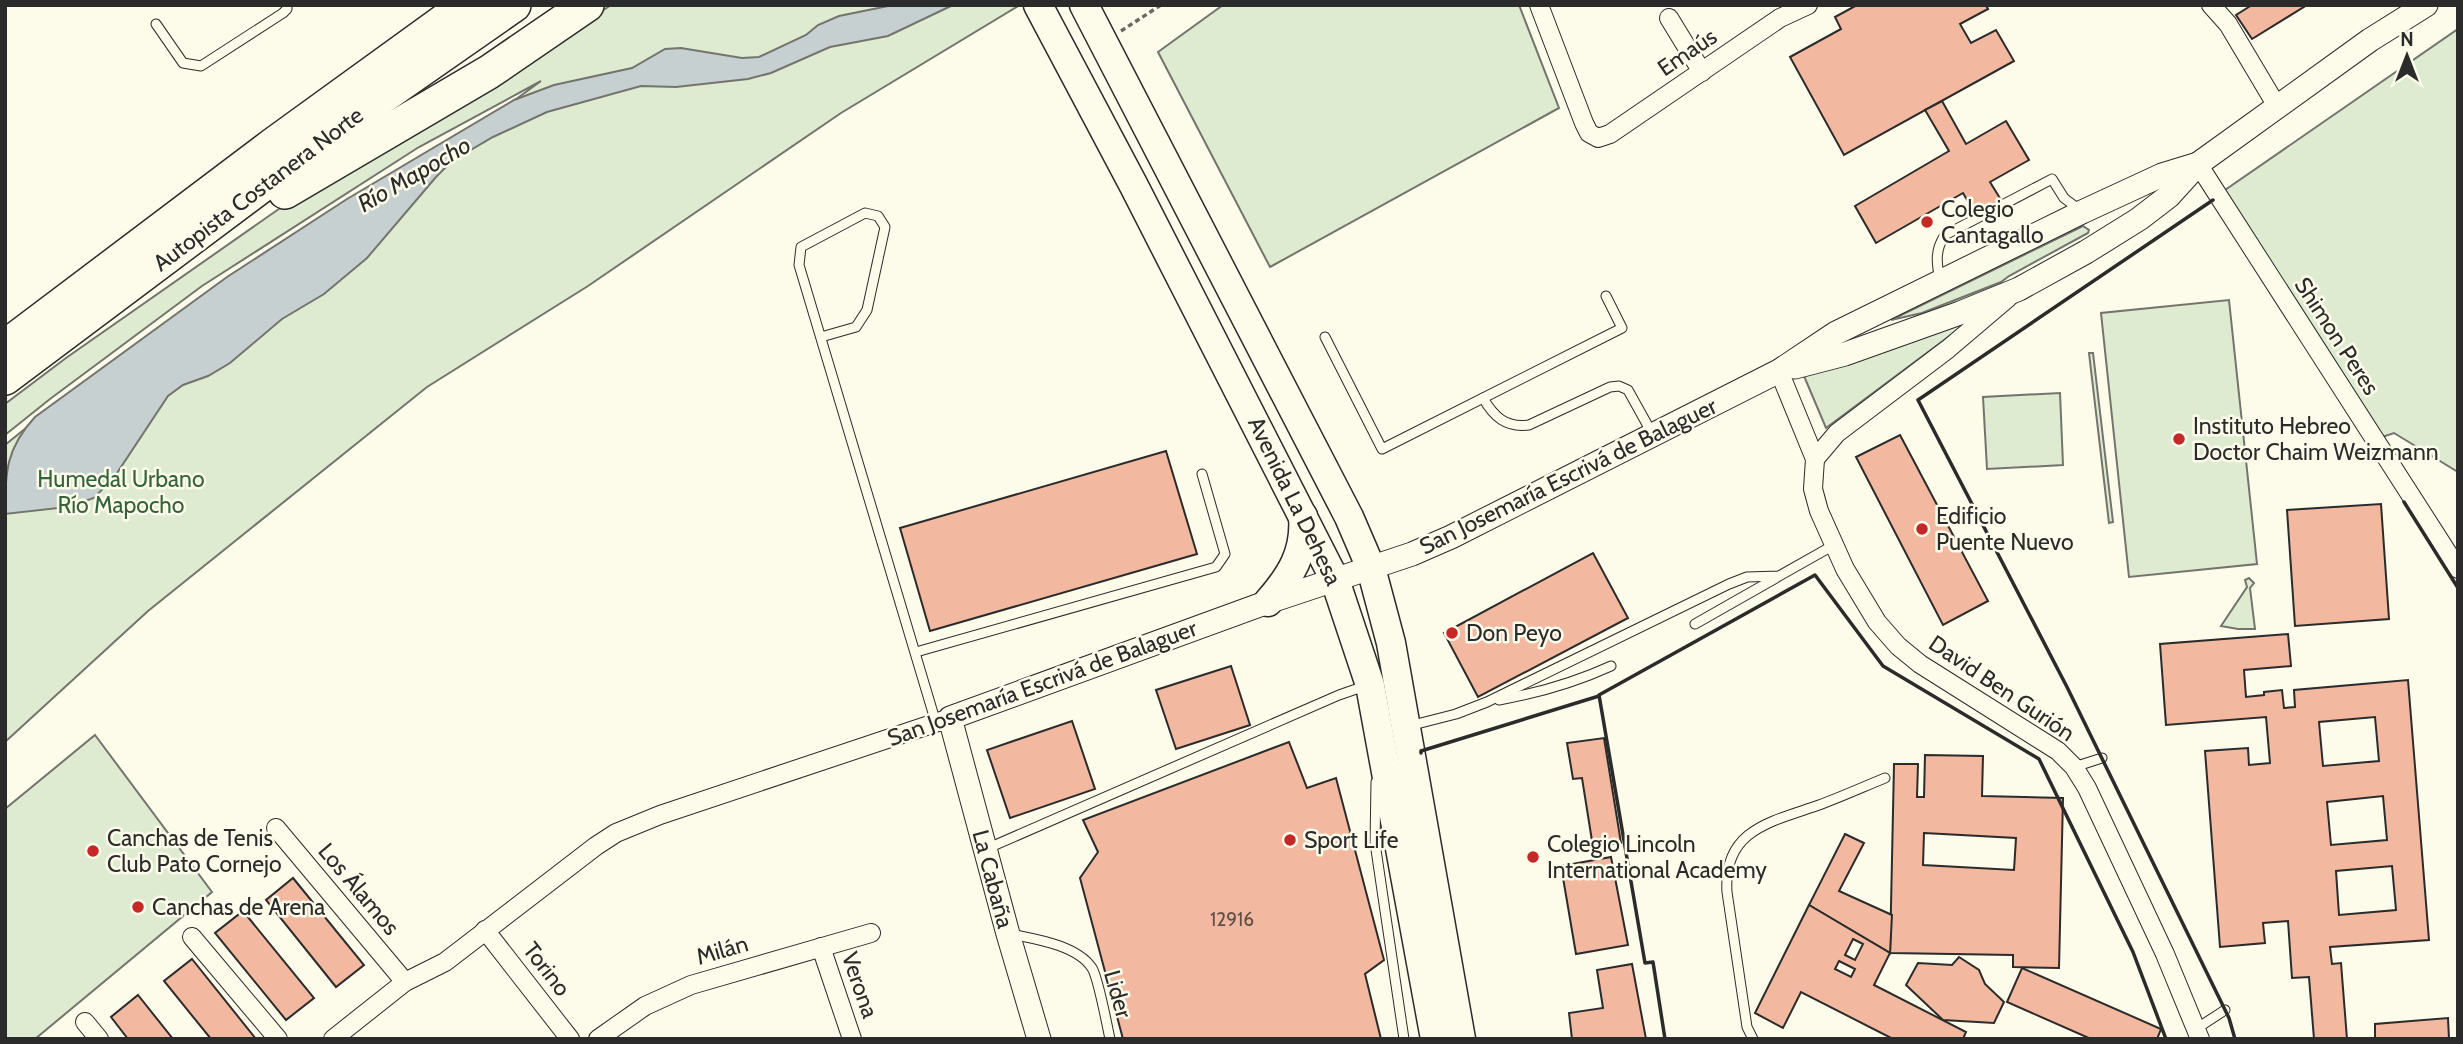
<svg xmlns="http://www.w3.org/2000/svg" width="2463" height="1044" font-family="Cabin,sans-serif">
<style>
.green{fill:#deebd1;stroke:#74746e;stroke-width:2}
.water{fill:#c7d0d0;stroke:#74746e;stroke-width:2}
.building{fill:#f2b8a0;stroke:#2b2b2b;stroke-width:2;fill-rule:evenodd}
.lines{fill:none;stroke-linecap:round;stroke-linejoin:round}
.service-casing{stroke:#2b2b2b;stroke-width:11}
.minor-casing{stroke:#2b2b2b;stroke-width:20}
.tertiary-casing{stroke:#2b2b2b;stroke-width:25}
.primary-casing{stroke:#2b2b2b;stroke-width:31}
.motorway-casing{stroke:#2b2b2b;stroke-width:36}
.path{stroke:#6a6964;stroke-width:3.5;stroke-dasharray:5 3.5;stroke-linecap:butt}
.service{stroke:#fdfbea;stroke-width:9}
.minor{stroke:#fdfbea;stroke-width:18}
.tertiary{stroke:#fdfbea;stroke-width:23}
.primary{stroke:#fdfbea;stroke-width:28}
.motorway{stroke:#fdfbea;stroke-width:33}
.wall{stroke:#2b2b2b;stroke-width:3.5}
.poi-dot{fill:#c62828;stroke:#fdfbea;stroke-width:2.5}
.labels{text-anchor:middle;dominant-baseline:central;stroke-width:5;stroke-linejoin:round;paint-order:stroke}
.number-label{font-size:19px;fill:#5d4e48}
.street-label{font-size:23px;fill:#2b2b2b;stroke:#fdfbea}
.poi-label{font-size:23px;fill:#2b2b2b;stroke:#fdfbea;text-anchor:start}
.park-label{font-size:23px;fill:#34623c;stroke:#fdfbea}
.water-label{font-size:24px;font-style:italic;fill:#2b2b2b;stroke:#fdfbea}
</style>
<rect width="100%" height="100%" fill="#fdfbea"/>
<!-- green -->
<g class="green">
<polygon points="611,5 1020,5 841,113 588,286 427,387 148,611 5,742 5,445 63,398 501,110 541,81 419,147 202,286 50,399 5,435 5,404 66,358 296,197 523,64"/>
<polygon points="1223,5 1519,5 1559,108 1270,267 1158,52"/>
<polygon points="2458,29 2458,472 2394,433 2367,442 2212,199"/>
<polygon points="2083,226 2089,230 2088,233 2009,276 2001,282 1922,313 1891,320"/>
<polygon points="2229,300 2257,564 2129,577 2101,313"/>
<polygon points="1971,320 1826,428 1804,376"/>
<polygon points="2089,353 2093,353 2113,522 2109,523"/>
<polygon points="2060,393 2063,465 1987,469 1983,397"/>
<polygon points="2249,578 2254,583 2250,588 2255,629 2238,629 2221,626 2247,587 2245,580"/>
<polygon points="95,735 212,892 35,1039 5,1039 5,809"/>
</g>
<!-- water -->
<path class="water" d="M893,5H953L888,36L830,47L771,73L748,79L676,87L641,86L547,112L493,137L452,161L436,177L367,258L324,294L282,319L230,363L208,376L183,385L168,396L115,476L94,498L67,507L5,514C5,473 6,448 35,417L227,277L347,199L514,100L554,85L632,68L665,49L681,48L742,58L759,57L806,35L818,25L839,16Z"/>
<!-- building -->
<g class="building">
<polygon points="1857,5 1986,5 1988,9 1960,24 1971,43 1996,30 2014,61 1844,155 1790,57 1841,29 1835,17"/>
<polygon points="2252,5 2307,5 2252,39 2236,15"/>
<polygon points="1942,101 1966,144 2006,121 2029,160 1990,182 2003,203 1977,217 1963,193 1876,243 1855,206 1949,151 1925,110"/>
<polygon points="1900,435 1988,601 1943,625 1856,457"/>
<polygon points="1166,451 1197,554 930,631 900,528"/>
<polygon points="2381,504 2389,619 2295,626 2287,510"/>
<polygon points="1593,553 1628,618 1478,697 1444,633"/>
<path d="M2288,634L2291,666L2244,670L2246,697L2264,695V692L2282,690L2284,708L2295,707L2294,690L2408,680L2429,940L2330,947L2332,964L2341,963L2347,1039H2314L2309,977L2292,978L2288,921L2263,923L2265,943L2220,947L2205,751L2248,748L2249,765L2270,763L2266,717L2166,725L2160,644ZM2375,717L2379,761L2323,766L2319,722ZM2383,796L2387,840L2331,845L2327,802ZM2392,866L2396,910L2339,915L2336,871Z"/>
<polygon points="1231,666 1250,725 1176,749 1156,690"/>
<polygon points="1072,721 1095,789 1010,818 987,750"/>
<polygon points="1604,738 1621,843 1593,847 1582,778 1573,779 1567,743"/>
<polygon points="1289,742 1307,788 1336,778 1384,960 1365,974 1381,1039 1123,1039 1080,878 1098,852 1083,820"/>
<path d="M1925,755L1983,756L1982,796L2063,798L2059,968L2013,967V955L1890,953L1894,764H1918L1917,797H1924ZM1924,833L2016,838L2014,870L1923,865Z"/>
<polygon points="1845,834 1864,843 1839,891 1892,915 1890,953 1809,905"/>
<polygon points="1611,857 1628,945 1576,954 1561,866"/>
<polygon points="293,878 364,965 336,987 266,900"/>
<path d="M1809,905L1890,953L1874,985L1966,1032L1963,1039H1893L1801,992L1783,1028L1755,1013ZM1853,939L1863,944L1855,960L1845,955ZM1839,961L1855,969L1851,977L1835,969Z"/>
<polygon points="243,911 314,998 286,1020 215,933"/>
<polygon points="1959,957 1979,970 1985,984 2004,1002 1994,1023 1943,1020 1906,985 1918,963 1952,965"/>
<polygon points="192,959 256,1039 211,1039 164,981"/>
<polygon points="1632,964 1646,1039 1572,1039 1569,1013 1603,1008 1597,970"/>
<polygon points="2022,968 2161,1029 2157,1039 2091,1039 2007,1002"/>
<polygon points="138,995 173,1039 128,1039 111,1017"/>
<polygon points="2448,1018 2449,1039 2375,1039 2375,1024"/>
</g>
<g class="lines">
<defs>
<g id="service">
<polyline points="156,24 183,63 201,66 283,13 287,9 287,5"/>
<path d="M1940,282C1937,264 1934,251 1945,235L2052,179L2064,198L2081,211"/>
<polyline points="821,337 856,327 867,310 885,227 878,216 865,213 801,247 799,265 936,723"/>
<polyline points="1325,337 1382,449 1622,328 1606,296"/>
<path d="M1483,398C1494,417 1506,428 1529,425L1610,387L1619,386L1628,390L1653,435"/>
<polyline points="1695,624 1776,578"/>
<polyline points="916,652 1216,567 1225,554 1202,474"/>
<path d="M1499,700C1538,693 1574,683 1611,666"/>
<polyline points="1409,726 1456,714 1487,702 1729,584 1747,577 1779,576 1834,545"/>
<polyline points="2074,767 2102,758"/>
<polyline points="1376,782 1375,843 1404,1039"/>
<polyline points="986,849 1339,695 1365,686"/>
<path d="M1011,934C1035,939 1077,945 1092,968C1098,977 1107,1025 1110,1039"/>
<polyline points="2196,1029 2225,1010"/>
<path d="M1753,1039L1747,1027L1727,892C1723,830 1770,822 1819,805C1841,797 1863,787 1885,778"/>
</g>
<g id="minor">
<polyline points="1539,5 1584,123 1589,133 1598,138 1610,134 1780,18 1808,5"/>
<polyline points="2211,5 2228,24 2278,108"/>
<polyline points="1669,18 1702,72"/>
<polyline points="2198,164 2458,569"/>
<polyline points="1779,371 1815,459 1813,489 1819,511 1845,569 1877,622 1898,646 1920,664 2058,751 2074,767 2087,788 2165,954 2200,1039"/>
<polyline points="1815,459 1837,433 1948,349 2008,298"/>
<polyline points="276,828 405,982"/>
<polyline points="485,930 570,1039"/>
<polyline points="192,937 278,1039"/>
<polyline points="821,947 852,1039"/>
<polyline points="85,1022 99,1039"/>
<polyline points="333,1039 405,982 445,962 596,846 616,833 660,815 950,718"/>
<polyline points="598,1039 645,1006 691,985 871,933"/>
</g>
<g id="tertiary">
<polyline points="1795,367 1845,354 1960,313 2019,289 2086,252 2139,219 2169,196 2198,164 2370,40 2426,5"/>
<polyline points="1039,1039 1008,934 950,718 1268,602 1412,554 1451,537 1779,371 1836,333 2082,212 2162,175 2198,164"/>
</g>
<g id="primary">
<polyline points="1038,5 1134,186 1335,580 1370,685 1435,1039"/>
<polyline points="1084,5 1349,517 1371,568 1391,643 1461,1039"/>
<path d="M1268,602C1291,576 1306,552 1303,516"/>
</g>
<g id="motorway">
<polyline points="285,192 489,72 587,5"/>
<polyline points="5,347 274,144 466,5"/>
<polyline points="5,378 352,118 514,5"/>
</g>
</defs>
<!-- service casing -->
<use href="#service" class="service-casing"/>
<!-- minor casing -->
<use href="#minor" class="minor-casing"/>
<!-- tertiary casing -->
<use href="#tertiary" class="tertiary-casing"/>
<!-- primary casing -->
<use href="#primary" class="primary-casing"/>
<!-- motorway casing -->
<use href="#motorway" class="motorway-casing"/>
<!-- path -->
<polyline class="path" points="1121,31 1161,5"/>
<!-- service -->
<use href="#service" class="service"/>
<!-- minor -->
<use href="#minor" class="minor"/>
<!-- tertiary -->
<use href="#tertiary" class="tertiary"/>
<!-- primary -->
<use href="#primary" class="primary"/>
<!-- motorway -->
<use href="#motorway" class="motorway"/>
<!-- wall -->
<g class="wall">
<polyline points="2213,200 1918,400 2067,687 2229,1018 2235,1039"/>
<polyline points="2404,502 2458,588"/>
<polyline points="1421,753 1421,751 1599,696"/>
<polyline points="1665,1039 1653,962 1645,963 1599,695 1815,575 1883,666 2039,759 2133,952 2166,1039"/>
</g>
</g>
<!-- markers -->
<g class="poi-dot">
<circle cx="1927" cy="222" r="7"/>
<circle cx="2179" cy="439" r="7"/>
<circle cx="1922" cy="529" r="7"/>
<circle cx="1452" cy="633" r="7"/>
<circle cx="1290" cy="840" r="7"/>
<circle cx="93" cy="851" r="7"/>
<circle cx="1533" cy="857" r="7"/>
<circle cx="138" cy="907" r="7"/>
</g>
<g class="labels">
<!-- number labels -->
<g class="number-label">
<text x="1232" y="919">12916</text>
</g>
<!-- street labels -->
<g class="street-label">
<text transform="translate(1687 52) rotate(-34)">Emaús</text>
<text transform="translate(258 189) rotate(-37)">Autopista Costanera Norte</text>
<text transform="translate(2337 336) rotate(57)">Shimon Peres</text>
<text transform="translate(1568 476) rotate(-26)">San Josemaría Escrivá de Balaguer</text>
<text transform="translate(1295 501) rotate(64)">Avenida La Dehesa</text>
<text transform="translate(1042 683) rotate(-20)">San Josemaría Escrivá de Balaguer</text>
<text transform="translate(2002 688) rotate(34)">David Ben Gurión</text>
<text transform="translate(993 879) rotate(75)">La Cabaña</text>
<text transform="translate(359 889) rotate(50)">Los Álamos</text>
<text transform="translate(722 950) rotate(-16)">Milán</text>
<text transform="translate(547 969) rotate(52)">Torino</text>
<text transform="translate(860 985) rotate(71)">Verona</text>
<text transform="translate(1118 994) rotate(74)">Lider</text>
</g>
<!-- poi labels -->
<g class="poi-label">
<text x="1941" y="209">Colegio<tspan x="1941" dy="26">Cantagallo</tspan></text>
<text x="2193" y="426">Instituto Hebreo<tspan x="2193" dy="26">Doctor Chaim Weizmann</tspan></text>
<text x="1936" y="516">Edificio<tspan x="1936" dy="26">Puente Nuevo</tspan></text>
<text x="1466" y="633">Don Peyo</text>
<text x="107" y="838">Canchas de Tenis<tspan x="107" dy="26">Club Pato Cornejo</tspan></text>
<text x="1304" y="840">Sport Life</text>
<text x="1547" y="844">Colegio Lincoln<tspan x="1547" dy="26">International Academy</tspan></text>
<text x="152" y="907">Canchas de Arena</text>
</g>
<!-- park labels -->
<g class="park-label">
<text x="121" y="479">Humedal Urbano<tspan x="121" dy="26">Río Mapocho</tspan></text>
</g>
<!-- water labels -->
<g class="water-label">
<text transform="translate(414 174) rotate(-30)">Río Mapocho</text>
</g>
</g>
<!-- border -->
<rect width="2463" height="1044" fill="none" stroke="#2b2b2b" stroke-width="14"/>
<!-- north arrow -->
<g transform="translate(2407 56)" stroke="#fdfbea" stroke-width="5" paint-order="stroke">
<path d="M0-5L12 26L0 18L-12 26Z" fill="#2b2b2b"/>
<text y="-10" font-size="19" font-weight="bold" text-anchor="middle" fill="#2b2b2b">N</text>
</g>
</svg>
